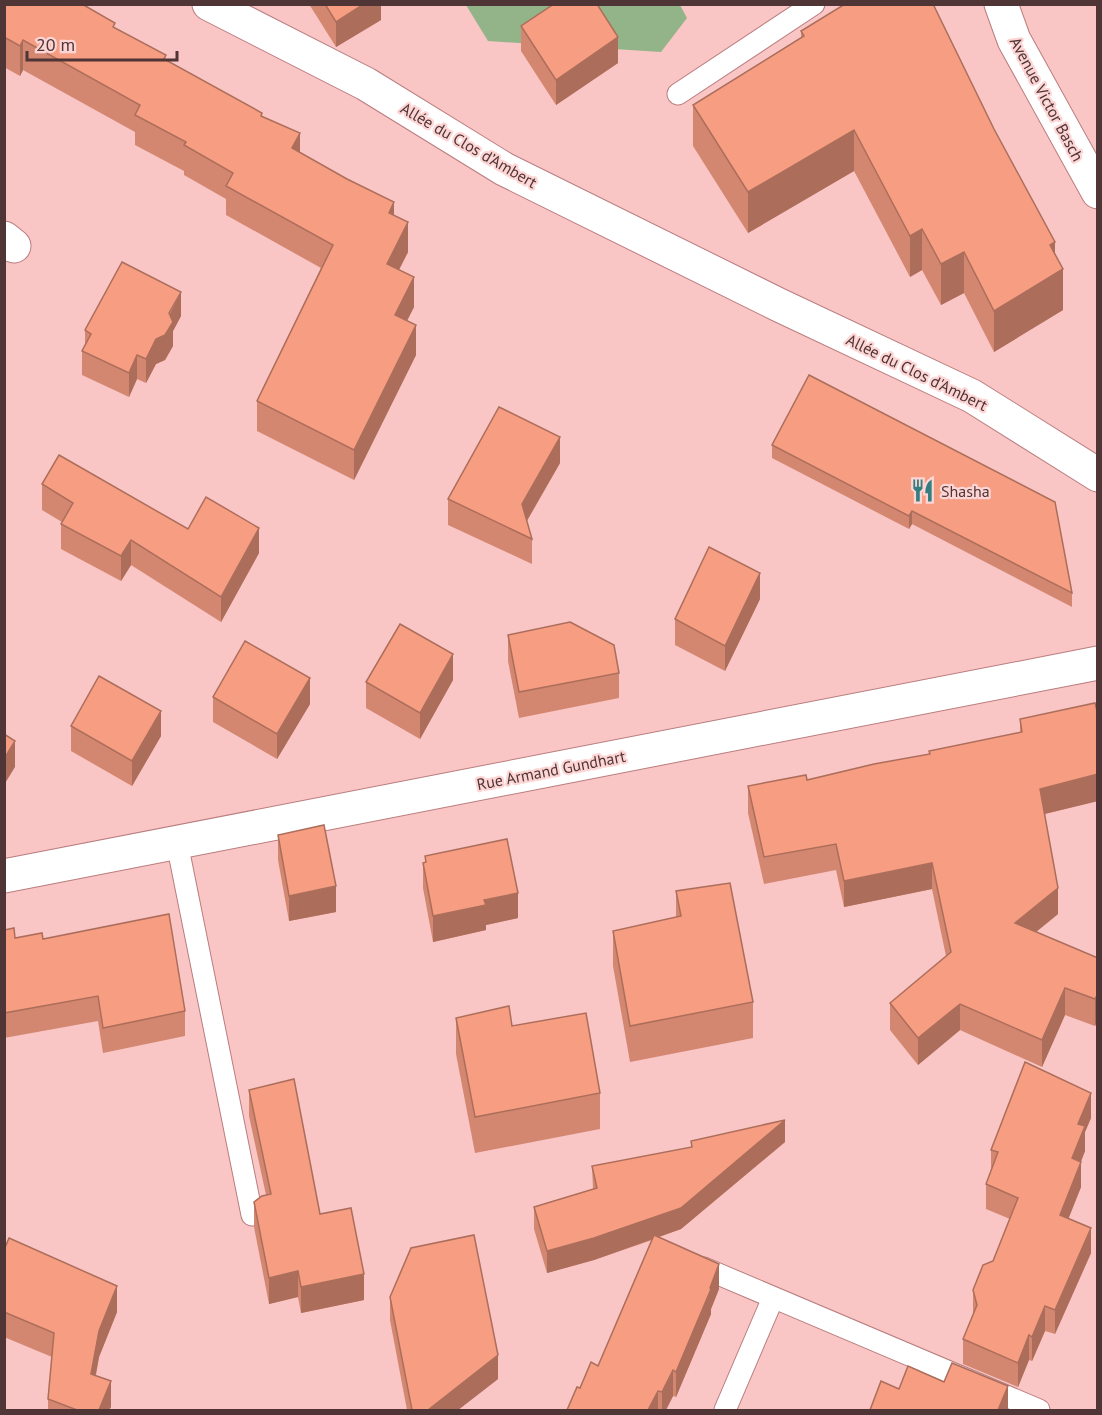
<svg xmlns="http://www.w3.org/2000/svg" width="1102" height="1415" font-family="'PT Sans',sans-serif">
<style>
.green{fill:#93b488}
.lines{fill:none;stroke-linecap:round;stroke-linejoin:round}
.service-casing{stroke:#ba7d7e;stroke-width:23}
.minor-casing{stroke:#ba7d7e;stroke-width:35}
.tertiary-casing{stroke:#ba7d7e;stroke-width:35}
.service{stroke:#fff;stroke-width:21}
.minor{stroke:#fff;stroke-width:33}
.tertiary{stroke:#fff;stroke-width:33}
.wall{fill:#d48770}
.shaded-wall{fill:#ac6e5b}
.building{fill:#f69d82;stroke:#ac6e5b;stroke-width:1.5}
.labels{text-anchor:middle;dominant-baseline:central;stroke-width:4.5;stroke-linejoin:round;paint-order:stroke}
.street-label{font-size:16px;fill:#4f3535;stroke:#fed5d5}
.poi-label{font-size:16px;fill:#4f3535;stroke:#fed5d5;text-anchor:start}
</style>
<rect width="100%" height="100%" fill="#f9c5c5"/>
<!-- green -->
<polygon class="green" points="466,5 680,5 687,18 661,52 488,41"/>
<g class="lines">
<defs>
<g id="service">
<polyline points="678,94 814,4"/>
<polyline points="177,843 252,1215"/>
<polyline points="704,1268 1039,1410"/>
<polyline points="725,1410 773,1298"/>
</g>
<g id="minor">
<polyline points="209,4 366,84 504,169 779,305 972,396 1098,475"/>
<polyline points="4,238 14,246"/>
<polyline points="4,876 1098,663"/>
</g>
<polyline id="tertiary" points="1001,4 1014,40 1098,192"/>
</defs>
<!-- service casing -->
<use href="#service" class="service-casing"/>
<!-- minor casing -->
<use href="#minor" class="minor-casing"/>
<!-- tertiary casing -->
<use href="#tertiary" class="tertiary-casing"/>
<!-- service -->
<use href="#service" class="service"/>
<!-- minor -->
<use href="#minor" class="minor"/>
<!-- tertiary -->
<use href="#tertiary" class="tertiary"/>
</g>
<!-- wall -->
<g class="wall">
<polygon points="4,4 115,28 166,60 262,116 300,152 394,215 408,252 399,270 414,307 407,320 416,355 354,480 257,431 257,401 321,268 226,215 226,199 184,175 184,171 135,145 135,132 23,70 20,76 4,67"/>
<polygon points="309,4 381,4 381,20 336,47"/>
<polygon points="521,26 618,63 556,105 521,51"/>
<polygon points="801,31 1055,255 1063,310 994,352 964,293 941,305 922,270 910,277 854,171 748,233 693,146 693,105 801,38"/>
<polygon points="181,316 173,331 173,346 165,360 156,364 146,383 137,379 129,397 82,375 82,351 85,345 85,330"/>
<polygon points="809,375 1072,593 1072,607 912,524 909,529 772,458 772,445"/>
<polygon points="560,463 527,521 532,539 532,564 448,525 448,499"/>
<polygon points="42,484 188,529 259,553 221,622 131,565 121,581 61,549 61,524 62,522 42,510"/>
<polygon points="760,599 725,671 675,645 675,619"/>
<polygon points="508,635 619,673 619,698 519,718 508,661"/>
<polygon points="453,680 420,739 366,708 366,682"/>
<polygon points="213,697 310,704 277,759 213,722"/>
<polygon points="1098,715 1098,801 1045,814 1058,914 1036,932 1098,958 1098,1020 1095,1026 1065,1015 1042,1067 960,1030 918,1065 890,1030 890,1003 946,956 932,889 844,907 836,870 764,884 748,813 748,786 807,780 929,754 929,751 1020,733 1020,719"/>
<polygon points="71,726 161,736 132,786 71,751"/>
<polygon points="278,835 336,912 289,921 278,860"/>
<polygon points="425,856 518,918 486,925 486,930 433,942 423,888 423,863 425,862"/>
<polygon points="676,891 753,1002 753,1038 630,1062 613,966 613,931 676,917"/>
<polygon points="4,930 15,938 43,939 185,1011 185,1036 103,1053 98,1021 4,1038"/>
<polygon points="456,1018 512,1026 600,1093 600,1129 475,1153 456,1054"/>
<polygon points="249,1090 320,1214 364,1300 301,1313 298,1297 269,1304 254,1227 254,1202 266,1195 249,1116"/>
<polygon points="1091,1118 1085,1132 1085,1151 1081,1162 1081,1187 1068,1219 1091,1253 1055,1334 1045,1331 1032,1361 1029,1360 1018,1387 963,1364 963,1339 973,1315 973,1290 993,1261 1010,1219 986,1209 986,1184 991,1170 991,1150"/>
<polygon points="691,1141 785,1142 681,1229 659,1237 719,1289 711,1309 711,1314 676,1397 673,1396 666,1410 567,1410 580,1388 598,1366 652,1240 594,1260 547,1273 534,1229 534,1207 593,1189 592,1166 691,1148"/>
<polygon points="4,1250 117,1312 99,1357 96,1375 111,1407 109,1410 48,1410 48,1399 52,1357 4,1337"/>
<polygon points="390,1297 498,1379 458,1410 407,1410 390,1320"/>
</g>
<!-- shaded-wall -->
<g class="shaded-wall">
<polygon points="364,4 381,4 381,20 336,47 336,22"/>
<polygon points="618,37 618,63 556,105 556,80"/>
<polygon points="23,40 23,70 20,76 20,46"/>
<polygon points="854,130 854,171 748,233 748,192"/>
<polygon points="300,133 300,163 292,148"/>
<polygon points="394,202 394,232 389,213"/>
<polygon points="408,222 408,252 387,293 387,264"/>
<polygon points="922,229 922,270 910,277 910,236"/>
<polygon points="1055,242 1055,274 1063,269 1063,310 994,352 994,311 1050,245"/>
<polygon points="964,252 964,293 941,305 941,264"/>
<polygon points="414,277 414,307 395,345 395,315"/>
<polygon points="181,292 181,316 173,331 173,346 165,360 156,364 146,383 146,359"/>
<polygon points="416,325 416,355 354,480 354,450"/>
<polygon points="137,355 137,379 129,397 129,373"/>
<polygon points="560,437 560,463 522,529 522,504"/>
<polygon points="912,511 912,524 909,529 909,516"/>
<polygon points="259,528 259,553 221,622 221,597"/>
<polygon points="131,540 131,565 121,581 121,556"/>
<polygon points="760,573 760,599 725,671 725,646"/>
<polygon points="453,654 453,680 420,739 420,713"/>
<polygon points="310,678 310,704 277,759 277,734"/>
<polygon points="161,711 161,736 132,786 132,761"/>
<polygon points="15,741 15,767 4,785 4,759"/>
<polygon points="1098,774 1098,801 1040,815 1040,789"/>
<polygon points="932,863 932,889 844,907 844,881"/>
<polygon points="336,886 336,912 289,921 289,896"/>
<polygon points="1058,888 1058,914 1015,949 1015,923"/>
<polygon points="518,893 518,918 486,925 486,930 433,942 433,916 484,900"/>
<polygon points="1065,988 1065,1015 1042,1067 1042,1040"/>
<polygon points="1098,994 1098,1020 1095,1026 1095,999"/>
<polygon points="960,1004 960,1030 918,1065 918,1038"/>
<polygon points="1091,1093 1091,1118 1085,1132 1085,1151 1072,1183 1072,1158 1078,1124"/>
<polygon points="785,1120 785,1142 681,1229 594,1260 547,1273 547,1251"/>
<polygon points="1081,1162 1081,1187 1060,1240 1060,1215"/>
<polygon points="1091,1228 1091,1253 1055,1334 1055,1310"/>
<polygon points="719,1264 719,1289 711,1309 711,1314 676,1397 676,1372"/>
<polygon points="298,1271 298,1297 269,1304 269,1278"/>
<polygon points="364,1274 364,1300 301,1313 301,1287"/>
<polygon points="117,1286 117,1312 99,1357 91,1399 91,1374 99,1331"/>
<polygon points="1045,1306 1045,1331 1032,1361 1032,1337"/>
<polygon points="1029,1335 1029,1360 1018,1387 1018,1363"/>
<polygon points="498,1355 498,1379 458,1410 428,1410"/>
<polygon points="673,1370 673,1396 666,1410 662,1410 662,1392"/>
<polygon points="111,1381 111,1407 109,1410 99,1410"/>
<polygon points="1008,1386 1008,1410 998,1410"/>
<polygon points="658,1391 658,1410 648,1410"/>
</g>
<!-- building -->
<g class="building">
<polygon points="4,4 82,4 115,23 113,27 166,55 164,59 262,113 261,116 300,133 292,148 347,179 394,202 389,213 408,222 387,264 414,277 395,315 416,325 354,450 257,401 333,245 226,186 233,173 184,145 186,142 135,115 140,105 23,40 20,46 4,37"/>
<polygon points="325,4 364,4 336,22"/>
<polygon points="554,4 597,4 618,37 556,80 521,26"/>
<polygon points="845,4 933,4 994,129 1055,242 1050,245 1063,269 994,311 964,252 941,264 922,229 910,236 854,130 748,192 693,105 804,36 801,31"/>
<polygon points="122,262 181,292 169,313 173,322 165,335 156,339 146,359 137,355 129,373 82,351 91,334 85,330"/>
<polygon points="809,375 1055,502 1072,593 912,511 909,516 772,445"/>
<polygon points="499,407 560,437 522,504 532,539 448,499"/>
<polygon points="59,455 188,529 206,497 259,528 221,597 131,540 121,556 61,524 73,503 42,484"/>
<polygon points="709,547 760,573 725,646 675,619"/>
<polygon points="570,622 614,645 619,673 519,692 508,635"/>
<polygon points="400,624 453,654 420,713 366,682"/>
<polygon points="245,641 310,678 277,734 213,697"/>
<polygon points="99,676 161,711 132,761 71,726"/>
<polygon points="1095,703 1098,715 1098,774 1040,789 1058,888 1015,923 1098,958 1098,994 1095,999 1065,988 1042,1040 960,1004 918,1038 890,1003 951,952 932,863 844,881 836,844 764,857 748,786 806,775 807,780 874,764 930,754 929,751 1022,732 1020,719"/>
<polygon points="4,734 15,741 4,759"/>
<polygon points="324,825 336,886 289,896 278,835"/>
<polygon points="507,839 518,893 484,900 486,905 433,916 423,863 426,862 425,856"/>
<polygon points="730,883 753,1002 630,1026 613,931 681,916 676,891"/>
<polygon points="169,914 185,1011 103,1028 98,996 4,1013 4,930 14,928 15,938 42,933 43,939"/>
<polygon points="509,1006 512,1026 586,1013 600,1093 475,1117 456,1018"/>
<polygon points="1025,1062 1091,1093 1078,1124 1085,1126 1072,1158 1081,1162 1060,1215 1091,1228 1055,1310 1045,1306 1032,1337 1029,1335 1018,1363 963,1339 977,1305 973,1290 983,1265 993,1261 1018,1198 986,1184 998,1152 991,1150"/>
<polygon points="294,1079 320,1214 351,1208 364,1274 301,1287 298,1271 269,1278 254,1202 262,1196 271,1194 249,1090"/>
<polygon points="785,1120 681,1208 594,1238 547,1251 534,1207 597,1188 592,1166 692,1147 691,1141"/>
<polygon points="474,1235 498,1355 428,1410 412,1410 390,1297 411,1248"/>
<polygon points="654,1235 719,1264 710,1288 711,1289 676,1372 673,1370 662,1392 658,1391 648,1410 567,1410 577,1387 580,1388 591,1362 598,1366"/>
<polygon points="9,1238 117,1286 99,1331 91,1374 111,1381 99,1410 77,1410 48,1399 54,1333 4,1312 4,1250"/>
<polygon points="952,1363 1008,1386 998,1410 870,1410 881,1381 899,1389 908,1366 944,1382"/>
</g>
<!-- icons -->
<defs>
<symbol id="restaurant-bare" viewBox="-9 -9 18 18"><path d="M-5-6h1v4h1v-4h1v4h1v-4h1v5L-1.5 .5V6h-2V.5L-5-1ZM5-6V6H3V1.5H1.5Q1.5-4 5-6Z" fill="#357e80" stroke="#fed5d5" stroke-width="2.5" paint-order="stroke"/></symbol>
</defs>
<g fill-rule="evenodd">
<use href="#restaurant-bare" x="906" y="474" width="33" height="33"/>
</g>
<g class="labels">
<!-- street labels -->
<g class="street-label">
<text transform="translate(1047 99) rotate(62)">Avenue Victor Basch</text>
<text transform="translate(469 145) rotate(30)">Allée du Clos d’Ambert</text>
<text transform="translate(917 372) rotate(26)">Allée du Clos d'Ambert</text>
<text transform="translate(551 770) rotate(-11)">Rue Armand Gundhart</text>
</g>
<!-- poi labels -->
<g class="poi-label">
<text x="941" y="491">Shasha</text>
</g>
</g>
<!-- border -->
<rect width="1102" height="1415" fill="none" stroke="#4f3535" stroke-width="12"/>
<!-- scale -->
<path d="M27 51v9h150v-9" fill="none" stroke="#4f3535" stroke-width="3"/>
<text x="36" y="51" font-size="18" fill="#4f3535" stroke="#fed5d5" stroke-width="4.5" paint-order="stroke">20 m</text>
</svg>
